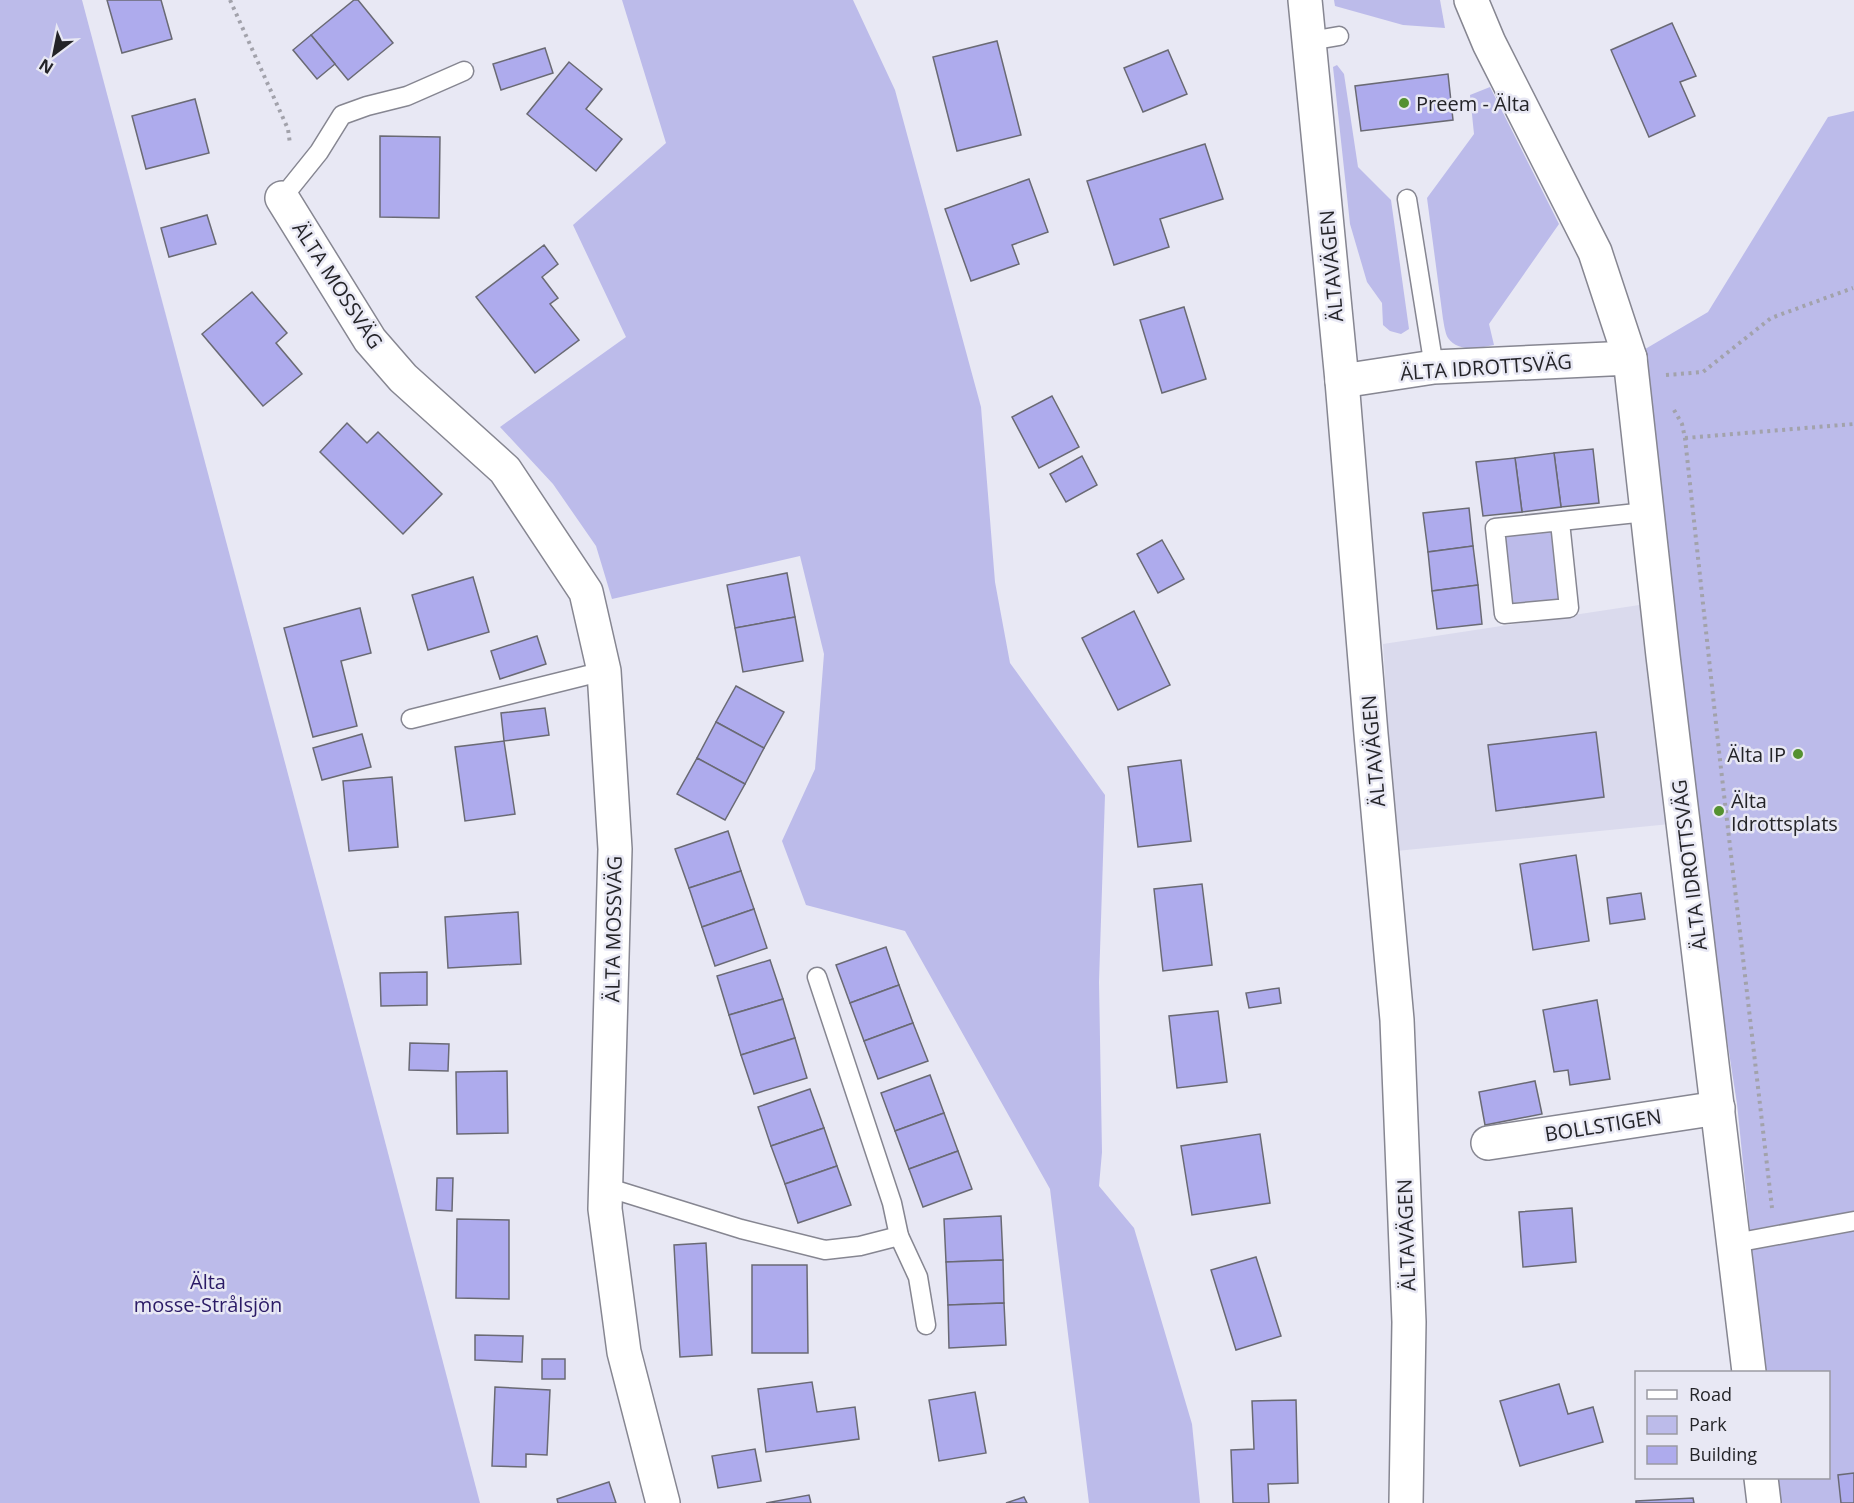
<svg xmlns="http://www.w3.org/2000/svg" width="1854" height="1503" font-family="'Open Sans',sans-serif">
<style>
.built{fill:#dadaed}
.green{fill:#bcbbea}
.building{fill:#aeabed;stroke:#6a6a74;stroke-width:1.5}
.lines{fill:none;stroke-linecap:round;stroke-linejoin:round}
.lane-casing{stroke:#868691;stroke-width:21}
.street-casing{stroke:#868691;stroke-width:36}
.secondary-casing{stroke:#868691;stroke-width:36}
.path{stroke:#a2a2ab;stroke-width:4;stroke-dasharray:3 4.5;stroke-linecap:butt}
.lane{stroke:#fff;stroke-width:18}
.street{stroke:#fff;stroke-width:33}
.secondary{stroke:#fff;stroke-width:33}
.poi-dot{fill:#549131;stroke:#e8e8f4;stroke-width:2}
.labels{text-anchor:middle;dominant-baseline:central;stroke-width:5;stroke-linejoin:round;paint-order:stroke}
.poi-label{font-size:20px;fill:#242428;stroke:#e8e8f4;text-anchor:start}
.street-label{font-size:20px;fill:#242428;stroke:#e8e8f4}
.park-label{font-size:20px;fill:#2b1b66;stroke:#e8e8f4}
</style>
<rect width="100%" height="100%" fill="#e8e8f4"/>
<!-- built -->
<polygon class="built" points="1646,604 1670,824 1396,851 1383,644"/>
<!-- green -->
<g class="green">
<polygon points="0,0 82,0 321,898 480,1503 0,1503"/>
<polygon points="622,0 853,0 895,90 981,407 995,582 1010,663 1105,795 1099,982 1102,1152 1099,1186 1134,1228 1192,1424 1200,1503 1089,1503 1050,1189 905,931 806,905 782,841 815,769 824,654 800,556 612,599 596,546 553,484 500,427 626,337 573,225 666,143"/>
<polygon points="1334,0 1440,0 1445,28 1403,25 1335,6"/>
<polygon points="1337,65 1344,74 1358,167 1391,200 1409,329 1401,334 1390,331 1383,325 1382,303 1367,282 1350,224 1333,67"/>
<path d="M1490,87L1559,224L1489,324L1494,345C1479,348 1459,353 1448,338C1445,333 1444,324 1443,319L1427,198L1474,134L1470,95Z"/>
<polygon points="1854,111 1854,1473 1838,1475 1841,1503 1764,1503 1761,1478 1828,1478 1828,1372 1749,1372 1750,1231 1737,1104 1653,561 1630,358 1708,312 1828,117"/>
<polygon points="1556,527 1564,604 1508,609 1501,532"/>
</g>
<!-- building -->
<g class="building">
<polygon points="107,0 161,0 172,39 122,53"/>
<polygon points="354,0 358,0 393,43 348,80 311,35"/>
<polygon points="1672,23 1696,76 1680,82 1695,116 1649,137 1611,50"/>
<polygon points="311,35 335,64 317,79 293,50"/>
<polygon points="997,41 1021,135 957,151 933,57"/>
<polygon points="545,48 553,73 501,90 493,64"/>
<polygon points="1168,50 1187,94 1143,112 1124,68"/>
<polygon points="569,62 602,89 586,109 622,139 596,171 527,114"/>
<polygon points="1448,74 1453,120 1361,131 1355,86"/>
<polygon points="195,99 209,153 146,169 132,116"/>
<polygon points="380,136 440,137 439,218 380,217"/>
<polygon points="1205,144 1223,199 1160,219 1169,247 1114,265 1087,181"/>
<polygon points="1029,179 1048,232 1012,245 1019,264 971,281 945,209"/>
<polygon points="207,215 216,244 169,257 161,228"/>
<polygon points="544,245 558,264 542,277 558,298 550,304 579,340 535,373 476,297"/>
<polygon points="252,292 287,333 276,343 302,374 263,406 202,334"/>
<polygon points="1184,307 1206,379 1162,393 1140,320"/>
<polygon points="1052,396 1079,447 1039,468 1012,417"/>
<polygon points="347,423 367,443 378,432 442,494 403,534 320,452"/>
<polygon points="1593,449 1599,503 1561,507 1554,453"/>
<polygon points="1554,453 1561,507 1522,512 1515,458"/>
<polygon points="1082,456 1097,485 1066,502 1050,474"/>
<polygon points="1515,458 1522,512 1483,516 1476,462"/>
<polygon points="1469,508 1473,546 1428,552 1423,513"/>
<polygon points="1162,540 1184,579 1158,593 1137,554"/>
<polygon points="1473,546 1478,585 1432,591 1428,552"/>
<polygon points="787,573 795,617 735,628 727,585"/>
<polygon points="473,577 489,632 428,650 412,595"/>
<polygon points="1478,585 1482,624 1437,629 1432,591"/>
<polygon points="360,608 371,653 341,661 357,726 313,737 284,628"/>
<polygon points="1134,611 1170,685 1118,710 1082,638"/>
<polygon points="795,617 803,661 743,672 735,628"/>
<polygon points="537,636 546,664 500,679 491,651"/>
<polygon points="736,686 784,712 764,748 716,722"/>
<polygon points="545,708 549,735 504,741 501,713"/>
<polygon points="716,722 764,748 745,784 697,758"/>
<polygon points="1596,732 1604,797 1496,811 1488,745"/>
<polygon points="362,734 371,767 322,780 313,748"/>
<polygon points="504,741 515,814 465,821 455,747"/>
<polygon points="697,758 745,784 725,820 677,794"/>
<polygon points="1181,760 1191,841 1138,847 1128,767"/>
<polygon points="392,777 398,847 349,851 343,781"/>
<polygon points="728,831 741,871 689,888 675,849"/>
<polygon points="1576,855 1589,941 1533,950 1520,864"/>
<polygon points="741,871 754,909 702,927 689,888"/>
<polygon points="1202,884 1212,965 1163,971 1154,889"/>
<polygon points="1641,893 1645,919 1610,924 1607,898"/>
<polygon points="754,909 767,948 715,966 702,927"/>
<polygon points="518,912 521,964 448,968 445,917"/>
<polygon points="886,947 899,985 850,1003 836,965"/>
<polygon points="770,960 783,999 729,1015 717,976"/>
<polygon points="427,972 427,1005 381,1006 380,973"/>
<polygon points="899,985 913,1023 864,1041 850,1003"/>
<polygon points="1279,988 1281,1003 1249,1008 1246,993"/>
<polygon points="783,999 795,1038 741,1055 729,1015"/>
<polygon points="1597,1000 1610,1079 1570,1085 1568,1070 1554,1072 1543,1010"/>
<polygon points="1218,1011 1227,1082 1177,1088 1169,1016"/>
<polygon points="913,1023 928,1061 878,1079 864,1041"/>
<polygon points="795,1038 807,1078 754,1094 741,1055"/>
<polygon points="410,1043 449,1044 448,1071 409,1070"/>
<polygon points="507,1071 508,1133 457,1134 456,1072"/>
<polygon points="930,1075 944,1113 895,1131 881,1093"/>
<polygon points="1535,1081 1542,1114 1485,1125 1479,1092"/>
<polygon points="810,1089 824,1128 771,1146 758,1107"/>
<polygon points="944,1113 958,1151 909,1169 895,1131"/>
<polygon points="824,1128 837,1166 785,1184 771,1146"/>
<polygon points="1260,1134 1270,1203 1192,1215 1181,1146"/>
<polygon points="958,1151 972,1189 923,1207 909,1169"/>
<polygon points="837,1166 851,1205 798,1223 785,1184"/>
<polygon points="437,1178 453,1178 452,1211 436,1210"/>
<polygon points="1572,1208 1576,1262 1523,1267 1519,1212"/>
<polygon points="1001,1216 1003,1260 946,1262 944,1219"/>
<polygon points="457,1219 509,1220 509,1299 456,1298"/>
<polygon points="706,1243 712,1355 680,1357 674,1245"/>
<polygon points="1256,1257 1281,1336 1236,1350 1211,1270"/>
<polygon points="1003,1260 1004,1303 948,1305 946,1262"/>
<polygon points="752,1265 807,1265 808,1353 752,1353"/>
<polygon points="1004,1303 1006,1345 949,1348 948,1305"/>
<polygon points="475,1335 523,1336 522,1362 475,1360"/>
<rect x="542" y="1359" width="23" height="20"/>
<polygon points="812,1382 817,1412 855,1407 859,1439 766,1452 758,1389"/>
<polygon points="1559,1384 1568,1414 1593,1407 1603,1442 1520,1466 1500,1401"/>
<polygon points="495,1387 550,1390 547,1455 526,1454 526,1467 492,1466"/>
<polygon points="975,1392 986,1453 939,1461 929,1400"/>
<polygon points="1296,1400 1298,1483 1268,1484 1269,1503 1233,1503 1231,1450 1254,1449 1252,1401"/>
<polygon points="755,1449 761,1481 718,1488 712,1456"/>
<polygon points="1854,1473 1854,1503 1841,1503 1838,1475"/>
<polygon points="609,1482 616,1503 558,1503 557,1499"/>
<polygon points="809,1495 811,1503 766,1503"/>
<polygon points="1024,1497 1027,1503 1006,1503"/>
<polygon points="1693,1498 1694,1503 1636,1503 1636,1501"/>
</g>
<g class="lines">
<defs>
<g id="lane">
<polyline points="1310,41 1339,36"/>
<polyline points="282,198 319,152 342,115 367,106 407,96 464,71"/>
<polyline points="1407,199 1434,367"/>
<polyline points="1560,522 1569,608 1504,614 1495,528 1646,512"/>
<polyline points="411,719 604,671"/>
<polyline points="817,977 892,1203 899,1236 918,1277 926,1325"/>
<polyline points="606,1187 741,1229 825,1250 860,1246 899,1236"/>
<polyline points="1735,1243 1854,1221"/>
</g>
<g id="street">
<polyline points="1471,0 1489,43 1595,252 1630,358"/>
<polyline points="282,198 370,340 403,378 505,470 586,592 604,671 615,849 605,1209 624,1352 663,1503"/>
<polyline points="1342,381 1434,367 1630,358 1663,656 1749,1372"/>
<polyline points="1488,1143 1718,1108"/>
<polyline points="1761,1478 1764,1503"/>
</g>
<polyline id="secondary" points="1305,0 1342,381 1371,734 1397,1020 1409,1322 1406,1503"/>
</defs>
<!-- lane casing -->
<use href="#lane" class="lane-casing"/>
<!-- street casing -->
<use href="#street" class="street-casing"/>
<!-- secondary casing -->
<use href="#secondary" class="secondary-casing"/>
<!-- path -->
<g class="path">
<polyline points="230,0 288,129 290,144"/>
<polyline points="1666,375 1703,372 1771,318 1853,288"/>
<polyline points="1674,410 1682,424 1685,438 1720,760 1772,1208"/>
<polyline points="1685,438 1854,424"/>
</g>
<!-- lane -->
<use href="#lane" class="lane"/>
<!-- street -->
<use href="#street" class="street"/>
<!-- secondary -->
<use href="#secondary" class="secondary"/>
</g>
<!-- markers -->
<g class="poi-dot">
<circle cx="1404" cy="103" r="6"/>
<circle cx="1798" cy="754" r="6"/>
<circle cx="1719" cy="811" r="6"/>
</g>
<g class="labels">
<!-- poi labels -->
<g class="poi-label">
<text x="1416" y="103">Preem - Älta</text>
<text x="1786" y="754" text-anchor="end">Älta IP</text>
<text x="1731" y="800">Älta<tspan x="1731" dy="23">Idrottsplats</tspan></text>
</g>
<!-- street labels -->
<g class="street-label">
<text transform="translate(1331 266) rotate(-95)">ÄLTAVÄGEN</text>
<text transform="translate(338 285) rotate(57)">ÄLTA MOSSVÄG</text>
<text transform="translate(1486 367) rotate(-4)">ÄLTA IDROTTSVÄG</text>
<text transform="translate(1373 751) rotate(-95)">ÄLTAVÄGEN</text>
<text transform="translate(1689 865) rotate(-97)">ÄLTA IDROTTSVÄG</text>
<text transform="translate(613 929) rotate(-89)">ÄLTA MOSSVÄG</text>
<text transform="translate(1603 1125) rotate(-9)">BOLLSTIGEN</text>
<text transform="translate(1406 1235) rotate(-92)">ÄLTAVÄGEN</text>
</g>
<!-- park labels -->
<g class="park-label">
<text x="208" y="1281">Älta<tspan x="208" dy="23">mosse-Strålsjön</tspan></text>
</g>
</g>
<!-- legend -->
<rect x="1635" y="1371" width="195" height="108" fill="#e8e8f4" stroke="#9a9aa2" stroke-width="1.5"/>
<rect x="1647" y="1390" width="30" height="9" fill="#ffffff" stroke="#9a9aa2" stroke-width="1.5"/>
<text x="1689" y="1401" font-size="18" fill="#242428">Road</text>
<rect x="1647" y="1416" width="30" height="18" fill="#bcbbea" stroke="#9a9aa2" stroke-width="1.5"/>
<text x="1689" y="1431" font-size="18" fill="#242428">Park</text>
<rect x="1647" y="1446" width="30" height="18" fill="#aeabed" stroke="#9a9aa2" stroke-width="1.5"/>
<text x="1689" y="1461" font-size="18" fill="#242428">Building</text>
<!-- north arrow -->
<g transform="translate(54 54) rotate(212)" stroke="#e8e8f4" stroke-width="4.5" paint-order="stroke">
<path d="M0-4.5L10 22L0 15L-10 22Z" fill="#242428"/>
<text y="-9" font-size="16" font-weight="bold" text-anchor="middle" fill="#242428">N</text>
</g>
</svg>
